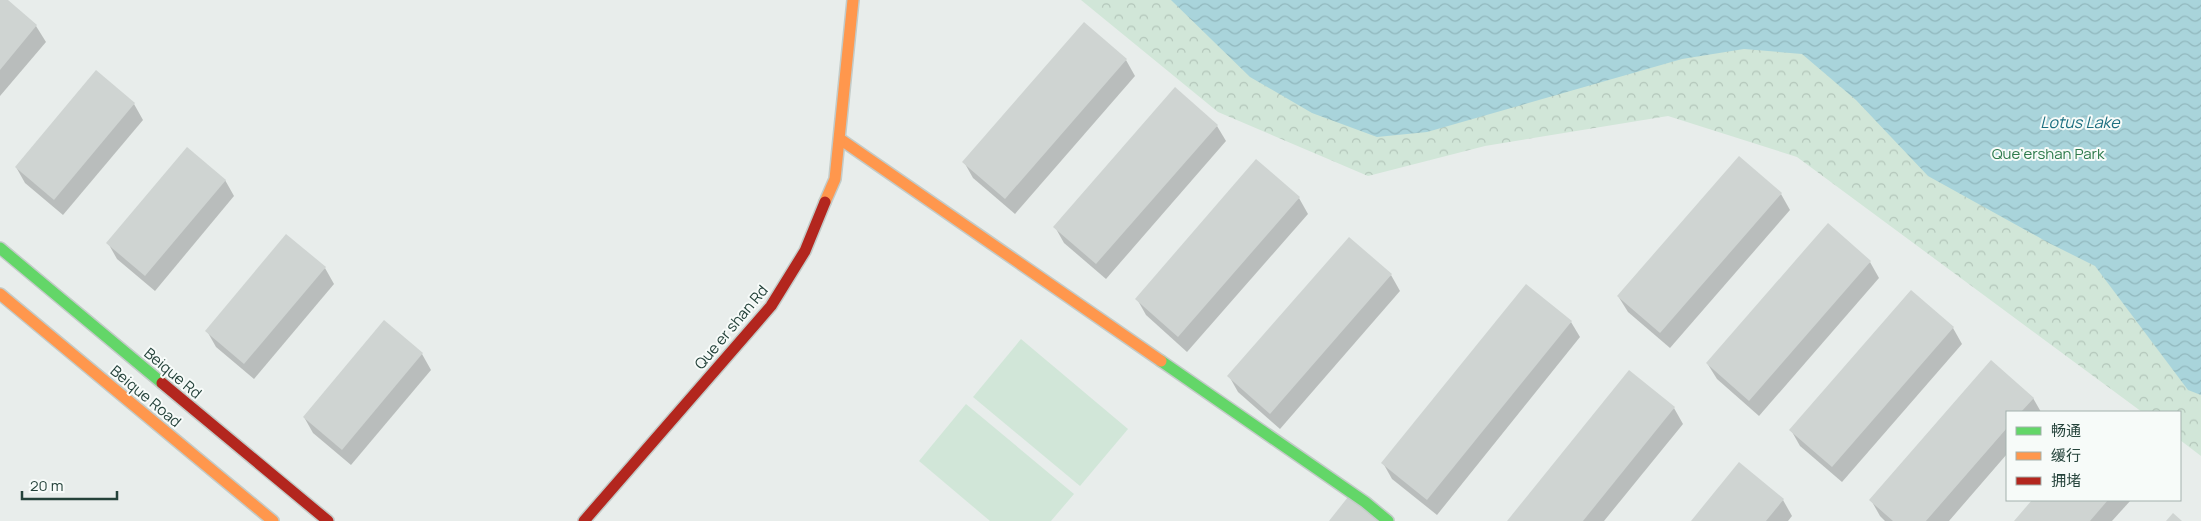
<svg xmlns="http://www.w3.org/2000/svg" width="2201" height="521" font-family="Manrope,'Noto Sans SC',sans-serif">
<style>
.grass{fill:#d1e6d8}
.park{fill:url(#park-crowns)}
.water{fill:url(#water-waves)}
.shadow{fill:#0003}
.building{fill:#cfd4d2}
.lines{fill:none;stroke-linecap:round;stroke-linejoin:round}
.fast-casing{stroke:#c3cbc8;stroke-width:14}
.slow-casing{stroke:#c3cbc8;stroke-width:14}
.jam-casing{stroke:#c3cbc8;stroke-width:14}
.fast{stroke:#63d668;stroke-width:11}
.slow{stroke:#ff974d;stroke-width:11}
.jam{stroke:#b3261e;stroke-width:11}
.labels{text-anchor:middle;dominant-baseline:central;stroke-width:4;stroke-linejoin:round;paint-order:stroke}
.park-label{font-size:15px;fill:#2d7a4b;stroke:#f7fbf9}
.street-label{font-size:15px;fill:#24423a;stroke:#f7fbf9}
.water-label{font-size:16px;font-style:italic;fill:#1c6f80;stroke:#f7fbf9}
</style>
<defs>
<pattern id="park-crowns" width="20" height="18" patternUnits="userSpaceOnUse" patternTransform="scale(1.25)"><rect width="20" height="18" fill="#d1e6d8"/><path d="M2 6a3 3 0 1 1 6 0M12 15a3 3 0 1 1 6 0" fill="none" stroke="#b3c6ba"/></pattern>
<pattern id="water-waves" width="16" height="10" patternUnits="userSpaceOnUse" patternTransform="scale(1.25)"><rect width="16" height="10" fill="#a9d4db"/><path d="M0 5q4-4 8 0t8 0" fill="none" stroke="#91b7bd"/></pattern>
</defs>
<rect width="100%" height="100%" fill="#e8edeb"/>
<!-- grass -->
<g class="grass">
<polygon points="1021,339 1128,429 1080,486 973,397"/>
<polygon points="966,404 1074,494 1051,521 990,521 919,461"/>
</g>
<!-- park -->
<polygon class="park" points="1081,0 2201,0 2201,456 2180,440 2180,412 2142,412 1797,157 1668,116 1485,146 1368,176 1218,112"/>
<!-- water -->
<polygon class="water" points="1171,0 2201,0 2201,395 2188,390 2095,266 2049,243 1928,176 1856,100 1802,54 1744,49 1682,59 1427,132 1377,137 1312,113 1250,77"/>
<!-- shadow -->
<g class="shadow">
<polygon points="0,0 6,0 36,26 46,42 0,96"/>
<polygon points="1126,60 1135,76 1015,214 973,178 964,162"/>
<polygon points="134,104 143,120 63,215 25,183 16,167"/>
<polygon points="1217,126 1226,141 1106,279 1064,243 1055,227"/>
<polygon points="225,180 234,196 155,291 117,259 108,243"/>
<polygon points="1781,194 1790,210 1670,348 1628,312 1618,296"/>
<polygon points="1299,198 1308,214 1187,352 1146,315 1137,299"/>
<polygon points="1870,262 1879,278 1759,416 1717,379 1707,363"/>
<polygon points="325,268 334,284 254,379 216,347 207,331"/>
<polygon points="1391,275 1400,291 1280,429 1238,392 1229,376"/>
<polygon points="1911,291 1953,328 1962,344 1842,482 1800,446 1791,430"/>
<polygon points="384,322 422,354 431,370 351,465 313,433 304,417"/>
<polygon points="1571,322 1580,337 1437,515 1392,479 1383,463"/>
<polygon points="1991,362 2033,398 2041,412 2007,412 2007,454 1949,521 1885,521 1880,516 1871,500"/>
<polygon points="1674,408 1683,424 1604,521 1509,521"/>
<polygon points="1783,500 1792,516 1788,521 1693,521"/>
<polygon points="2034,500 2131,500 2112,521 2016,521"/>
</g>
<!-- building -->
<g class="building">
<polygon points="0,0 8,0 37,25 0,70"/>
<polygon points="1084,22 1127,59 1005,199 962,162"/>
<polygon points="96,70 135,103 54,200 15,167"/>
<polygon points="1175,87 1218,125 1096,264 1053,227"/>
<polygon points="187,147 226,180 145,276 106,243"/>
<polygon points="1739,156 1782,193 1660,333 1617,296"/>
<polygon points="1256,159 1300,197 1178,337 1135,299"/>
<polygon points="1828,223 1871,261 1749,401 1706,363"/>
<polygon points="286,234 326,267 244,364 205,331"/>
<polygon points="1349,237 1392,274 1270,414 1227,376"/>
<polygon points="1526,284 1572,321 1427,500 1381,463"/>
<polygon points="1911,290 1954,327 1832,467 1789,430"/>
<polygon points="384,320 423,353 342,450 303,417"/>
<polygon points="1991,360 2034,398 2021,412 2007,412 2007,428 1926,521 1893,521 1869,500"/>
<polygon points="1629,370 1675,407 1583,521 1507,521"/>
<polygon points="1739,462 1784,499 1766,521 1691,521"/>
<polygon points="1348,497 1379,521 1329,521"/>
<polygon points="2032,500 2108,500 2090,521 2014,521"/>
<polygon points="2173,513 2182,521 2166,521"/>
</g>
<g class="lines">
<defs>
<g id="fast">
<polyline points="0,248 162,383"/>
<polyline points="1161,361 1365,502 1388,521"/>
</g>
<g id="slow">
<polyline points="840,139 1161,361"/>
<polyline points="825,202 835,179 853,0"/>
<polyline points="0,294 273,521"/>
</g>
<g id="jam">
<polyline points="162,383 328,521"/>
<polyline points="584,521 771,306 805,251 825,202"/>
</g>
</defs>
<!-- fast casing -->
<use href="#fast" class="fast-casing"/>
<!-- slow casing -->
<use href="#slow" class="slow-casing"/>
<!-- jam casing -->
<use href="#jam" class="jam-casing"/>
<!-- fast -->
<use href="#fast" class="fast"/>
<!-- slow -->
<use href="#slow" class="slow"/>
<!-- jam -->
<use href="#jam" class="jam"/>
</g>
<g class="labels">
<!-- park labels -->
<g class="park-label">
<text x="2048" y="153">Que‘ershan Park</text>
</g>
<!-- street labels -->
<g class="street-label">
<text transform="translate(731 327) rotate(-50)">Que er shan Rd</text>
<text transform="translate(173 373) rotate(40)">Beique Rd</text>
<text transform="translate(146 396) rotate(40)">Beique Road</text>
</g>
<!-- water labels -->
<g class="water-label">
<text x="2080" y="122">Lotus Lake</text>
</g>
</g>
<!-- legend -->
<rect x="2006" y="411" width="175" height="90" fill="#f7fbf9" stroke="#a3b1ad"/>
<rect x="2016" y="427" width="25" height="8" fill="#63d668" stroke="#a3b1ad"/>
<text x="2051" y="436" font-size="15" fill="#24423a">畅通</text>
<rect x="2016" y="452" width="25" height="8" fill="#ff974d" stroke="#a3b1ad"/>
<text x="2051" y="461" font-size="15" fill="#24423a">缓行</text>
<rect x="2016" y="477" width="25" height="8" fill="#b3261e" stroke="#a3b1ad"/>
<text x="2051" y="486" font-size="15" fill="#24423a">拥堵</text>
<!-- scale -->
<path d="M22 491v8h95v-8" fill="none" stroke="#24423a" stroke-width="2.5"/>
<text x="30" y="491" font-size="15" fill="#24423a" stroke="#f7fbf9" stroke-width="4" paint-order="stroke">20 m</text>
</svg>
